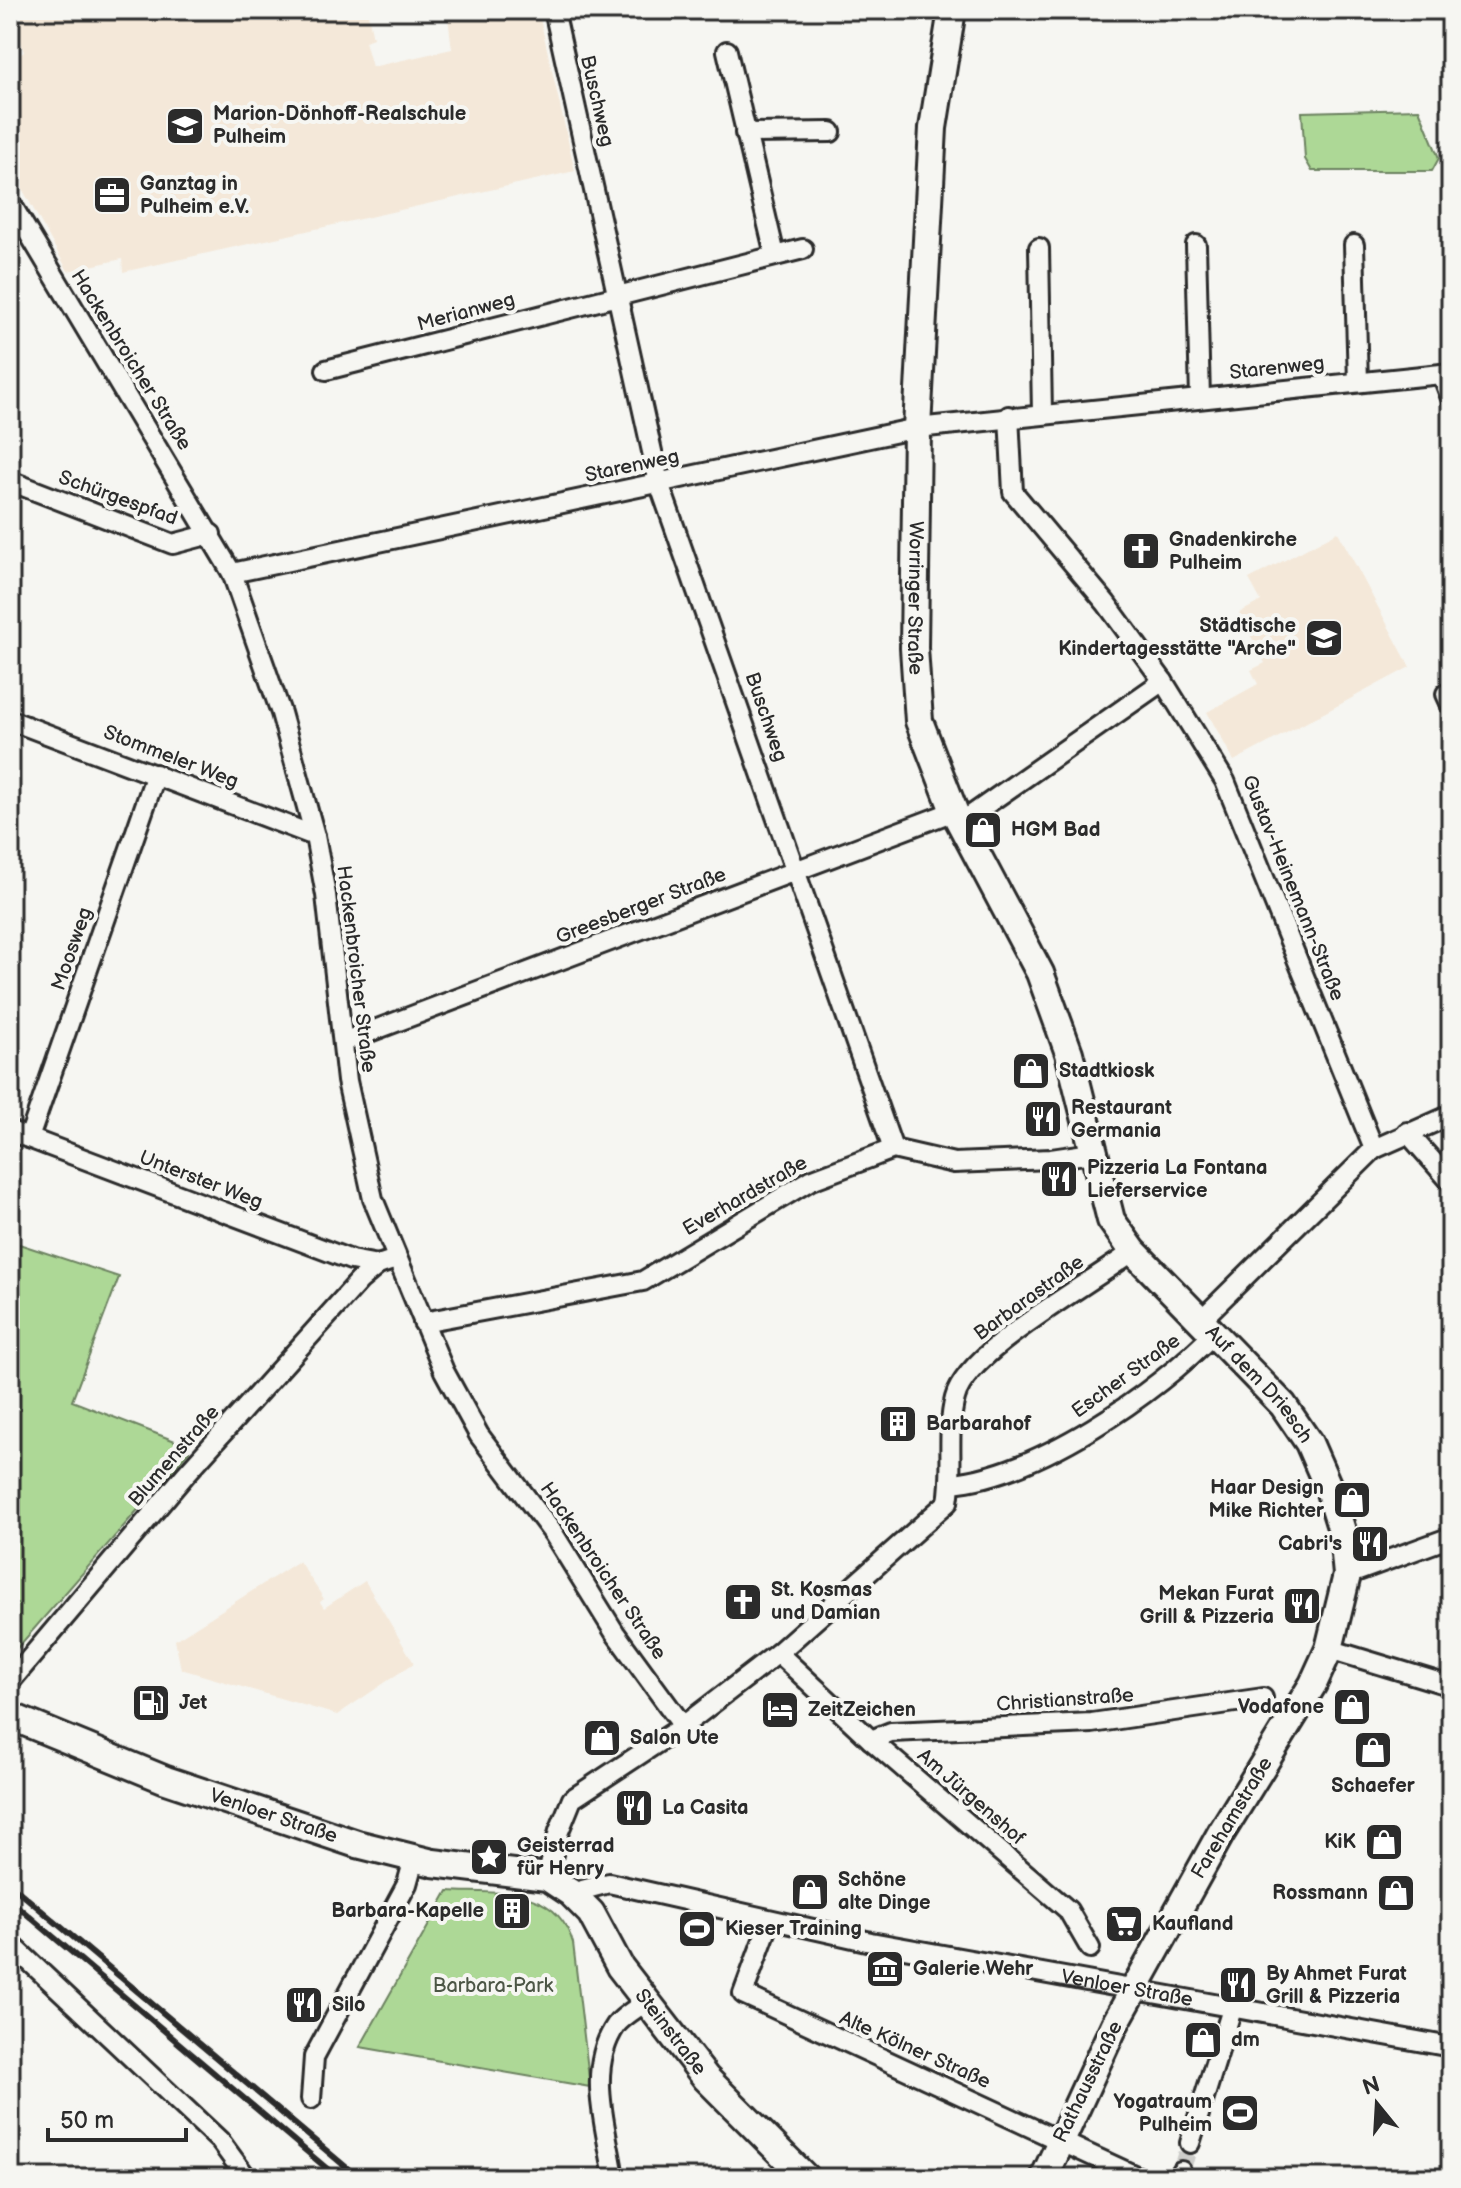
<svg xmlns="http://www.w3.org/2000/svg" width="1461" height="2188" font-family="'Balsamiq Sans',sans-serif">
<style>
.built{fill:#f4e8d9}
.green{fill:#add896;stroke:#6c8260;stroke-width:2}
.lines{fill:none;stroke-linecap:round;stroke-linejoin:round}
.street-tunnel{stroke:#cdcdca;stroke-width:18;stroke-dasharray:18 9;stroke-linecap:butt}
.street-casing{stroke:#2b2b2b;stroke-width:24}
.secondary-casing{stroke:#2b2b2b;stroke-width:32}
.street{stroke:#f6f6f2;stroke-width:18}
.secondary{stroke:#f6f6f2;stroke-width:26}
.rail{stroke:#2b2b2b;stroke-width:6}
.labels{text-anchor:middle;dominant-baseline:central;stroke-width:8;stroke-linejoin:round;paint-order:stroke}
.street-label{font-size:20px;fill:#2b2b2b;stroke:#f6f6f2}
.poi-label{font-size:20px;font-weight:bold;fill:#2b2b2b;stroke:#f6f6f2;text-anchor:start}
.park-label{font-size:20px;fill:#4c5646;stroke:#f6f6f2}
</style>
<rect width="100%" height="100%" fill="#f6f6f2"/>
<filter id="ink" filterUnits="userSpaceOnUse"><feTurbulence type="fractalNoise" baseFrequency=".0125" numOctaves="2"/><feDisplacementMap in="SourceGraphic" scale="16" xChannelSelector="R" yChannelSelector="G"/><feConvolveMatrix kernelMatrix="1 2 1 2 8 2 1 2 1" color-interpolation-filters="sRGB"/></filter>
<g filter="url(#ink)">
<!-- built -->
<g class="built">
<polygon points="10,10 367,10 373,38 365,41 372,67 452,49 447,10 538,10 575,171 123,272 122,259 68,271 10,167 10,55 17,57 24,52"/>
<polygon points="1338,532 1410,667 1234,761 1207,712 1258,684 1251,670 1265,663 1239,613 1261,601 1249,579"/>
<polygon points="299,1561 324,1599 320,1602 324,1608 365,1581 414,1663 337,1715 181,1669 175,1640"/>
</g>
<!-- green -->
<g class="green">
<polygon points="1419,109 1439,158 1432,171 1312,171 1305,159 1302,112"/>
<polygon points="10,1241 119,1277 72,1401 175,1441 189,1451 14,1652 10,1649"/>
<path d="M448,1891C498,1894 556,1885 573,1943L590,2087L360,2047Z"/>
</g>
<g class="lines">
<!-- street-tunnel -->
<polyline class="street-tunnel" points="1181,2171 1190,2143"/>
<defs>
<g id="street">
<polyline points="554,10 659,483 893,1149"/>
<polyline points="727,51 775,255"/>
<polyline points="745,133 831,132"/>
<polyline points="10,202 232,573 281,713 315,836 326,895 347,1081 373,1199 444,1371 479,1435 553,1533 615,1633 683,1726"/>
<polyline points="1196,245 1200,398"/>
<polyline points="1354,245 1358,382"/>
<polyline points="1039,248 1042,413"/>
<polyline points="326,370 803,249"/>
<polyline points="1442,374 1451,398"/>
<polyline points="1009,416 1013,492 1106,603 1163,681 1225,781 1374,1149"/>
<polyline points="10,481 173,544 211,534"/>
<polyline points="232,573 917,428 1451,373"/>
<polyline points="1446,694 1451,705"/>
<polyline points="10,720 315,836"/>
<polyline points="960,823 1163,681"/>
<polyline points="343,1042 954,811"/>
<polyline points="10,1131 351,1260 378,1265"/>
<polyline points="1407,1132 1451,1182"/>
<polyline points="29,1138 156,774"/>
<polyline points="1201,1320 1374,1149 1451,1115"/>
<polyline points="423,1322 643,1281 811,1180 893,1149 954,1163 1051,1159 1092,1153"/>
<path d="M951,1483C1036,1476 1156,1394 1214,1333"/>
<polyline points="1347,1575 1451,1537"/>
<polyline points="1329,1649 1451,1686"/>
<polyline points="778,1653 871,1740 1068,1910 1090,1948"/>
<polyline points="10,1682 185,1475 360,1280 378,1265 396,1259"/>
<polyline points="871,1740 891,1732 1092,1723 1263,1698"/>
<path d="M547,1877L559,1831L572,1799L683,1726L778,1653L948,1502C954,1468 946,1433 955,1398C967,1350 1091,1284 1133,1251"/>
<path id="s1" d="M571,1893L609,1883L871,1942L1451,2047"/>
<polyline points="770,1921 743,1994 1140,2178"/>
<polyline points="10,1943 220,2141 247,2178"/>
<polyline points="311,2099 314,2057 407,1884 414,1859"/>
<polyline points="1190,2143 1232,2009"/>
<path d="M614,2178C607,2128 585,2070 616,2025C623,2016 636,2009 645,2002"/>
<polyline points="1179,2178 1181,2171"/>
</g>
<g id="secondary">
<path id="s2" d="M952,10L933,128L917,428L914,648L919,721L954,811L1040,973L1069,1053L1111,1220L1133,1251L1283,1405L1309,1443L1329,1489L1343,1534L1347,1575L1329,1649L1313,1684L1221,1833L1115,2024L1044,2178"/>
<path id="s3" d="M10,1716L166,1780L357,1844L433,1863L547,1877L571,1893L591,1913L620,1967L706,2078L806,2178"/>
</g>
</defs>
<!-- street casing -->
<use href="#street" class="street-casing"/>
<!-- secondary casing -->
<use href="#secondary" class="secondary-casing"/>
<!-- street -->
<use href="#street" class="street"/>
<!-- secondary -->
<use href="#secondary" class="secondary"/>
<!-- rail -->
<g class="rail">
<polyline points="10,1884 359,2178"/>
<polyline points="10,1900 338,2178"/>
</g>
</g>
</g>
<!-- icons -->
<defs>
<symbol id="school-square" viewBox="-11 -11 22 22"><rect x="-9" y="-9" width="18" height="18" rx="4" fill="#2b2b2b" stroke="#f6f6f2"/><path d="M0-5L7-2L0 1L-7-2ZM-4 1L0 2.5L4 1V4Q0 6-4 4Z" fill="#fff"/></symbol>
<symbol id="office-square" viewBox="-11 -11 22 22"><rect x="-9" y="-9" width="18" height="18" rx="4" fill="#2b2b2b" stroke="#f6f6f2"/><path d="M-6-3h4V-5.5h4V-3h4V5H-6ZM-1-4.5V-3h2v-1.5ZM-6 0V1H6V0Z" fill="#fff"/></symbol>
<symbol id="church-square" viewBox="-11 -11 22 22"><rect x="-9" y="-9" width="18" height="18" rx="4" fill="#2b2b2b" stroke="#f6f6f2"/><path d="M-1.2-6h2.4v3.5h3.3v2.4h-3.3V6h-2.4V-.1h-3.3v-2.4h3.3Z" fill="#fff"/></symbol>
<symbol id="shop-square" viewBox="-11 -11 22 22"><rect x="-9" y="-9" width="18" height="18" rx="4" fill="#2b2b2b" stroke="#f6f6f2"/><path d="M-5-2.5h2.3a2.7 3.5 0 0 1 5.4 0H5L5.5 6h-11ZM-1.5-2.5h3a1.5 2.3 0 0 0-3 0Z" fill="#fff"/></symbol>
<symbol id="restaurant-square" viewBox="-11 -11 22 22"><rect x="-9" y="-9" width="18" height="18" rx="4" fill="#2b2b2b" stroke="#f6f6f2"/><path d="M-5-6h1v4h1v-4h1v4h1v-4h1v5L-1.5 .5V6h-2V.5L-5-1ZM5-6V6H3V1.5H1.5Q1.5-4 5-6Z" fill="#fff"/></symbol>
<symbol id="building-square" viewBox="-11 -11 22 22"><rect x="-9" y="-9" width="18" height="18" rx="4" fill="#2b2b2b" stroke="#f6f6f2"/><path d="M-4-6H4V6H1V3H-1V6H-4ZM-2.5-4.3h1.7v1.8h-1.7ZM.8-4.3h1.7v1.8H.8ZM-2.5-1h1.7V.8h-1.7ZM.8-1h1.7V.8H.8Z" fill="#fff"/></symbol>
<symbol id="fuel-square" viewBox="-11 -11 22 22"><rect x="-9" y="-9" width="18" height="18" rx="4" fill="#2b2b2b" stroke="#f6f6f2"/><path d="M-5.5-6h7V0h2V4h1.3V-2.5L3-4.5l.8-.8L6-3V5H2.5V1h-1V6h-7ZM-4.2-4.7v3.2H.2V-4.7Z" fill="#fff"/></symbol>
<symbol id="hotel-square" viewBox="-11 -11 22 22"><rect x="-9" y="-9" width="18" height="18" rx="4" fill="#2b2b2b" stroke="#f6f6f2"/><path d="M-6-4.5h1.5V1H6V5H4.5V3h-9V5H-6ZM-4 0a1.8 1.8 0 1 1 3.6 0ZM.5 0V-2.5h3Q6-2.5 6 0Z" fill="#fff"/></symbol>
<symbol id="sight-square" viewBox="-11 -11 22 22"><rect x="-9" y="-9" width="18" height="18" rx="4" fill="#2b2b2b" stroke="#f6f6f2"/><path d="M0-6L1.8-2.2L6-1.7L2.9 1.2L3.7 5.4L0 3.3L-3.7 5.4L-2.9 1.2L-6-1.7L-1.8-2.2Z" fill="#fff"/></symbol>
<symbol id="supermarket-square" viewBox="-11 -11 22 22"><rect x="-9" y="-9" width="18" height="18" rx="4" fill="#2b2b2b" stroke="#f6f6f2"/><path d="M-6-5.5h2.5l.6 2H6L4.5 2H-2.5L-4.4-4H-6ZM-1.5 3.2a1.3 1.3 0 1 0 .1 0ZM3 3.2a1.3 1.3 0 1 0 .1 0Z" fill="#fff"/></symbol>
<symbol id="stadium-square" viewBox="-11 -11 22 22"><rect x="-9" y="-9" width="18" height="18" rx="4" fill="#2b2b2b" stroke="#f6f6f2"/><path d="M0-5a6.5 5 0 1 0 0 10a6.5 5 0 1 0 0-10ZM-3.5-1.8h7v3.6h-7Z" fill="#fff"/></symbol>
<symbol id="museum-square" viewBox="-11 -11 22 22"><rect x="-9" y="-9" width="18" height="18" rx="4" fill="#2b2b2b" stroke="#f6f6f2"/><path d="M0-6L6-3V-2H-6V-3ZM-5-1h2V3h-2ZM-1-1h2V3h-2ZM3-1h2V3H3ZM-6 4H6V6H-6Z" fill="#fff"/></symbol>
</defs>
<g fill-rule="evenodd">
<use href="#school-square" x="163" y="104" width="44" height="44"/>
<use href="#office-square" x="90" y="173" width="44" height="44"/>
<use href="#church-square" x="1119" y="529" width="44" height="44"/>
<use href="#school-square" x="1302" y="616" width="44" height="44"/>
<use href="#shop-square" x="961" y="808" width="44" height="44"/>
<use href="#shop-square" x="1009" y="1049" width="44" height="44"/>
<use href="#restaurant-square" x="1021" y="1097" width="44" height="44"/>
<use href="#restaurant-square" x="1037" y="1157" width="44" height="44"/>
<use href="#building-square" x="876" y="1402" width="44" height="44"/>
<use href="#shop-square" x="1330" y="1478" width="44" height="44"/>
<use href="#restaurant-square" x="1348" y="1522" width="44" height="44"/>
<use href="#church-square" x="721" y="1580" width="44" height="44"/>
<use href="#restaurant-square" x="1280" y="1584" width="44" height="44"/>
<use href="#fuel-square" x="129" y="1681" width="44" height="44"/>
<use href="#shop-square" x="1330" y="1685" width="44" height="44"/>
<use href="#hotel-square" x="758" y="1688" width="44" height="44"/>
<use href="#shop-square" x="580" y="1716" width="44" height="44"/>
<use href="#shop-square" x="1351" y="1728" width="44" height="44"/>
<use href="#restaurant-square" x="612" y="1786" width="44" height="44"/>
<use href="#shop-square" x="1362" y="1820" width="44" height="44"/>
<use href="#sight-square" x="467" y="1835" width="44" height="44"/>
<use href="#shop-square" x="788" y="1870" width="44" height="44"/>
<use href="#shop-square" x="1374" y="1871" width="44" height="44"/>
<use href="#building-square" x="490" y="1889" width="44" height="44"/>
<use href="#supermarket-square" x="1102" y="1902" width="44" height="44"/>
<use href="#stadium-square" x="675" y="1907" width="44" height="44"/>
<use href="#museum-square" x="863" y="1947" width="44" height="44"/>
<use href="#restaurant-square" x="1216" y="1963" width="44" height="44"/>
<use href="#restaurant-square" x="282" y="1983" width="44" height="44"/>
<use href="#shop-square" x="1181" y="2018" width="44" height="44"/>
<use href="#stadium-square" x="1218" y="2091" width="44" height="44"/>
</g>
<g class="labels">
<!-- street labels -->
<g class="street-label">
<text transform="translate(597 101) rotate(77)">Buschweg</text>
<text transform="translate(466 312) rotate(-15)">Merianweg</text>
<text transform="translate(131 360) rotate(58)">Hackenbroicher Straße</text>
<text transform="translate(1277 368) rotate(-6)">Starenweg</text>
<text transform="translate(632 466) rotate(-12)">Starenweg</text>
<text transform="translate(118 498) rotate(20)">Schürgespfad</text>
<text stroke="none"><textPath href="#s2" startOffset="590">Worringer Straße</textPath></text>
<text transform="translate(766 717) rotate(71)">Buschweg</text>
<text transform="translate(171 757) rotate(21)">Stommeler Weg</text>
<text transform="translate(1293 888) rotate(68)">Gustav-Heinemann-Straße</text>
<text transform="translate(641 906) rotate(-21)">Greesberger Straße</text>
<text transform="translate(72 949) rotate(-71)">Moosweg</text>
<text transform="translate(356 969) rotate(83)">Hackenbroicher Straße</text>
<text transform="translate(201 1180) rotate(21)">Unterster Weg</text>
<text transform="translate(745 1196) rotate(-30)">Everhardstraße</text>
<text transform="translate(1029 1298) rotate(-36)">Barbarastraße</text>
<text transform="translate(1126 1376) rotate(-36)">Escher Straße</text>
<text stroke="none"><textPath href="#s2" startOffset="1472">Auf dem Driesch</textPath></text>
<text transform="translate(174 1456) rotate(-49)">Blumenstraße</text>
<text transform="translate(603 1571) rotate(56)">Hackenbroicher Straße</text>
<text transform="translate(1065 1700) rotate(-4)">Christianstraße</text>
<text transform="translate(971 1797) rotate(41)">Am Jürgenshof</text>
<text stroke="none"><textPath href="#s3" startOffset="282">Venloer Straße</textPath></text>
<text transform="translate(1232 1818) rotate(-59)">Farehamstraße</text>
<text stroke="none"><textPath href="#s1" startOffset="568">Venloer Straße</textPath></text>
<text stroke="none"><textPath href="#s3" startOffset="764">Steinstraße</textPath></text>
<text transform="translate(915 2050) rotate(24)">Alte Kölner Straße</text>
<text transform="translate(1088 2082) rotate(-64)">Rathausstraße</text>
</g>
<!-- poi labels -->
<g class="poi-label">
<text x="213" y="114">Marion-Dönhoff-Realschule<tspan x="213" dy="23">Pulheim</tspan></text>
<text x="140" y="184">Ganztag in<tspan x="140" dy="23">Pulheim e.V.</tspan></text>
<text x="1169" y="540">Gnadenkirche<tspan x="1169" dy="23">Pulheim</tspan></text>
<text x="1296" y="626" text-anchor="end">Städtische<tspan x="1296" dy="23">Kindertagesstätte "Arche"</tspan></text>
<text x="1011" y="830">HGM Bad</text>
<text x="1059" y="1071">Stadtkiosk</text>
<text x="1071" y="1108">Restaurant<tspan x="1071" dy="23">Germania</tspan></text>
<text x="1087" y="1168">Pizzeria La Fontana<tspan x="1087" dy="23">Lieferservice</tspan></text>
<text x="926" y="1424">Barbarahof</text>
<text x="1324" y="1488" text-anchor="end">Haar Design<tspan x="1324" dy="23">Mike Richter</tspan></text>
<text x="1342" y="1544" text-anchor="end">Cabri's</text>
<text x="771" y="1590">St. Kosmas<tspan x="771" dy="23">und Damian</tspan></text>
<text x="1274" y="1594" text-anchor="end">Mekan Furat<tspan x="1274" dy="23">Grill &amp; Pizzeria</tspan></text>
<text x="179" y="1703">Jet</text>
<text x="1324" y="1707" text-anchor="end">Vodafone</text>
<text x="808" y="1710">ZeitZeichen</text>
<text x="630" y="1738">Salon Ute</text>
<text x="1373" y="1786" text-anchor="middle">Schaefer</text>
<text x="662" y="1808">La Casita</text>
<text x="1356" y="1842" text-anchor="end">KiK</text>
<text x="517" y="1846">Geisterrad<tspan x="517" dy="23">für Henry</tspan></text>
<text x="838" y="1880">Schöne<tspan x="838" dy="23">alte Dinge</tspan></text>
<text x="1368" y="1893" text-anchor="end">Rossmann</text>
<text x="484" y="1911" text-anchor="end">Barbara-Kapelle</text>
<text x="1152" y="1924">Kaufland</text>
<text x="725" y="1929">Kieser Training</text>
<text x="913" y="1969">Galerie Wehr</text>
<text x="1266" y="1974">By Ahmet Furat<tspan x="1266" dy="23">Grill &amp; Pizzeria</tspan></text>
<text x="332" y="2005">Silo</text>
<text x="1231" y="2040">dm</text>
<text x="1212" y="2102" text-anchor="end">Yogatraum<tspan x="1212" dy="23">Pulheim</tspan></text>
</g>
<!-- park labels -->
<g class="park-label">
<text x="493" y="1986">Barbara-Park</text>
</g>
</g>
<!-- margin -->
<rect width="1461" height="2188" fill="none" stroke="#f6f6f2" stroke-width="40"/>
<rect x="20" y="20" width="1421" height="2148" fill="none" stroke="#2b2b2b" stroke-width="3" filter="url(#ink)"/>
<!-- north arrow -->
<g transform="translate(1377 2104) rotate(342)" stroke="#f6f6f2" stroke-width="6" paint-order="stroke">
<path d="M0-6L14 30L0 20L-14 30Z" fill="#2b2b2b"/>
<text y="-12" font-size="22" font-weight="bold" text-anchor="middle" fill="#2b2b2b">N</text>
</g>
<!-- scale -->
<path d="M48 2128v12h138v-12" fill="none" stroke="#2b2b2b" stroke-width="4"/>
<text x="60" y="2128" font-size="24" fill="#2b2b2b" stroke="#f6f6f2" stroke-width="6" paint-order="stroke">50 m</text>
</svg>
